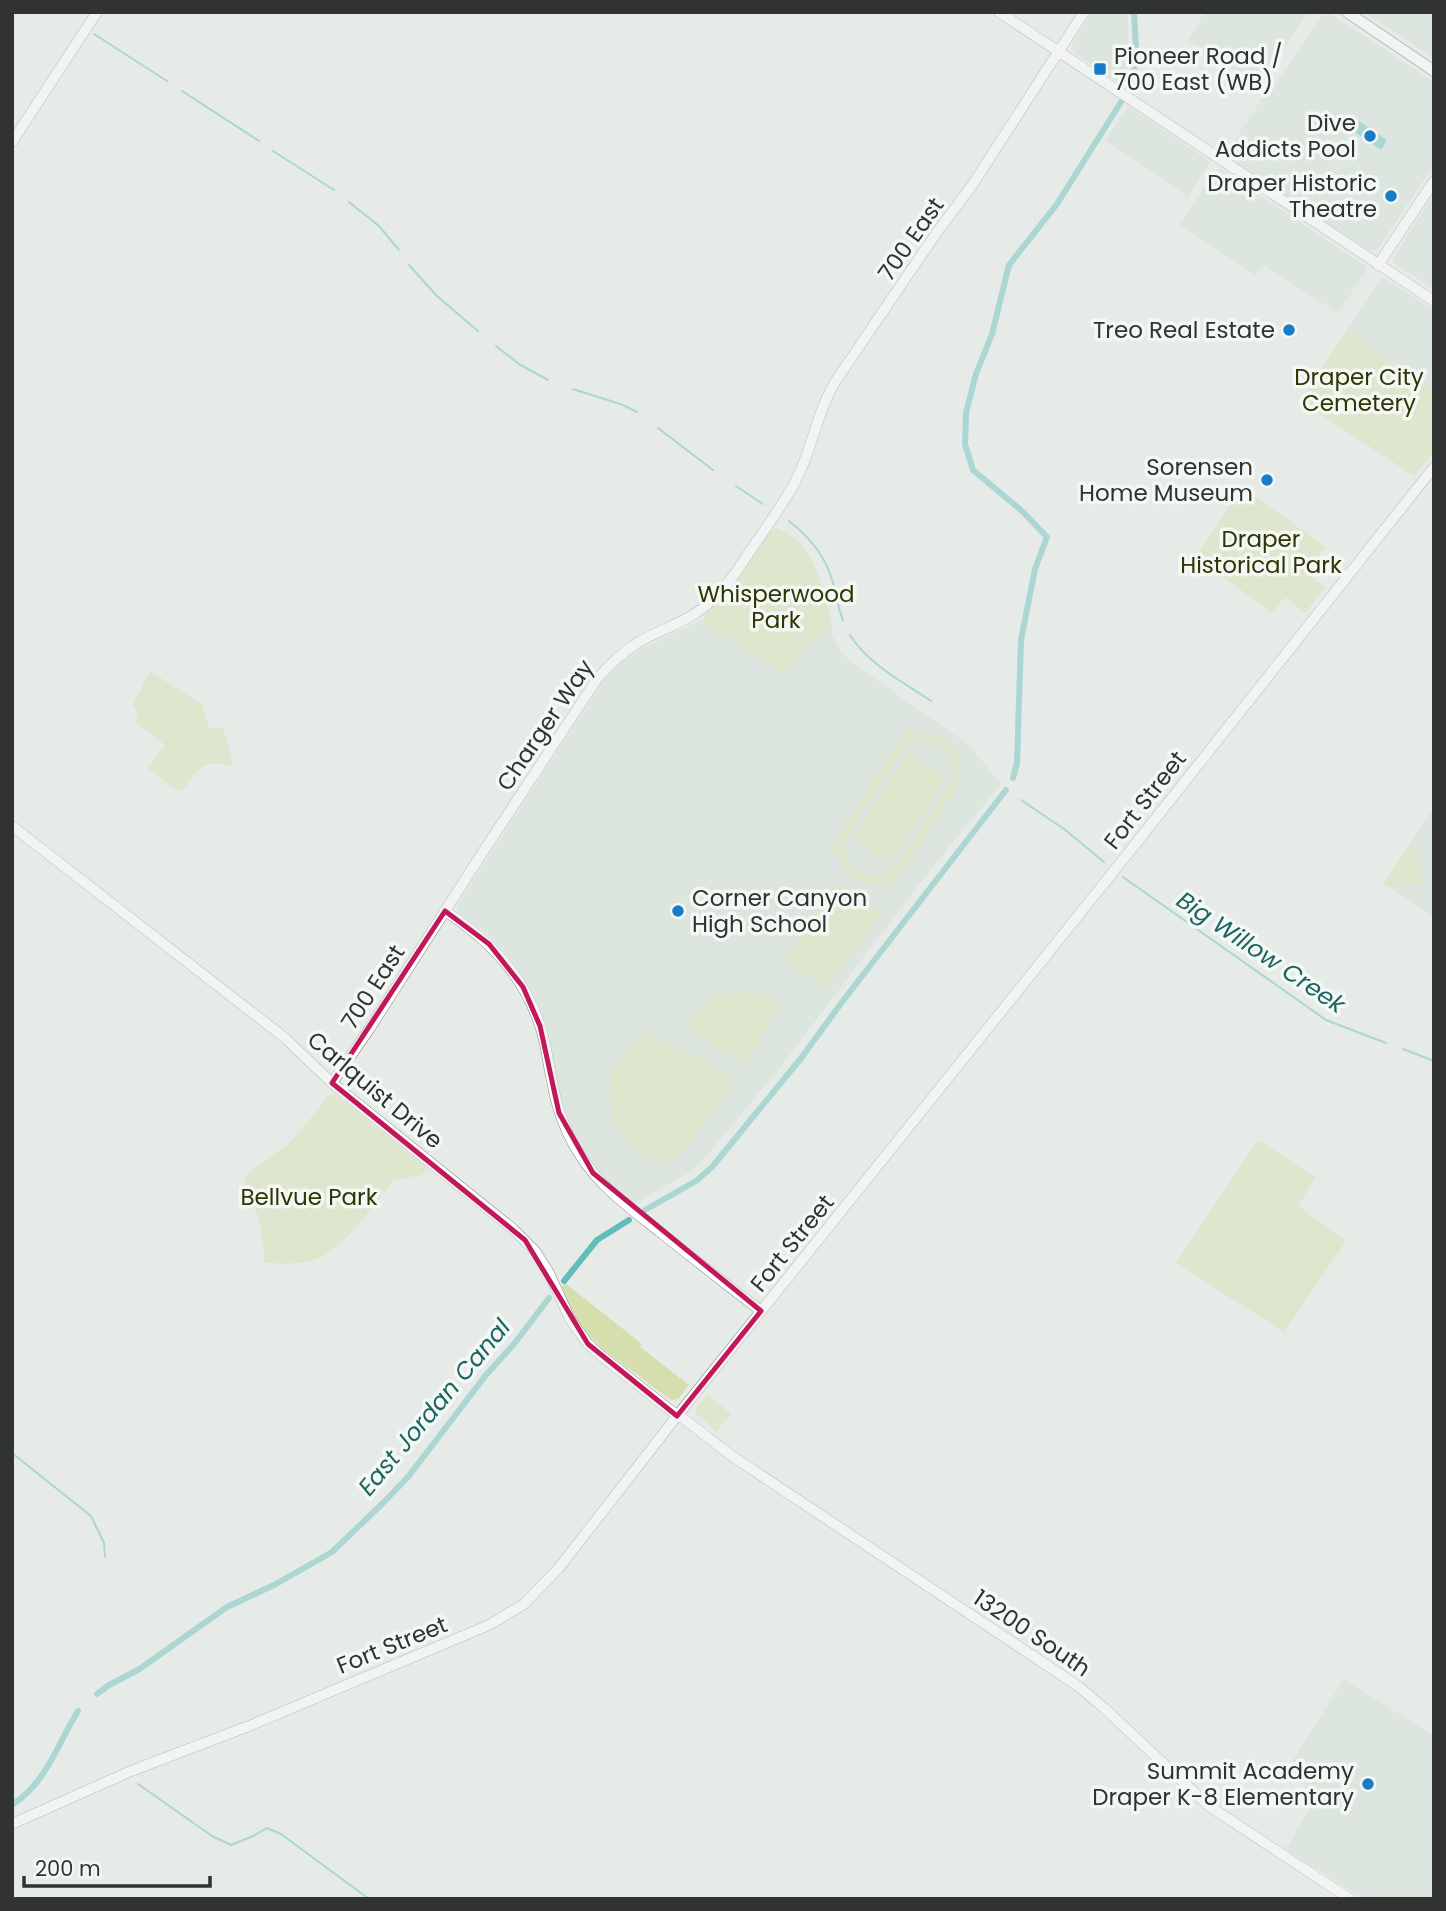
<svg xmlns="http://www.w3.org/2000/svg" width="1446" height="1911" font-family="Poppins,sans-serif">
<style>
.built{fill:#d3ded6}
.green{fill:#d5dfae;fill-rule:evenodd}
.water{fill:#64bcb9}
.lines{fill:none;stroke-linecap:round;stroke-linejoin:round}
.stream{stroke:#64bcb9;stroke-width:2}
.canal{stroke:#64bcb9;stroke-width:6}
.secondary-casing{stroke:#808481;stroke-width:11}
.primary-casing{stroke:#808481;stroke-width:12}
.secondary{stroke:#fff;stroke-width:10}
.primary{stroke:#fff;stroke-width:10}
.marked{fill:none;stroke:#c2185b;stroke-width:5;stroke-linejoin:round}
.poi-dot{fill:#197cc8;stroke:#f4f8f5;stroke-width:2.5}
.labels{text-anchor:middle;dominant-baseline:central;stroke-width:7;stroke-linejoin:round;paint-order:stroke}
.poi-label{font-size:23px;fill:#313332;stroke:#f4f8f5;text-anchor:end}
.street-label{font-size:23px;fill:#313332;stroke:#f4f8f5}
.park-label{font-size:23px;fill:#2f3503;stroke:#f4f8f5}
.water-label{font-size:24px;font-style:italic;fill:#1c6462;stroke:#f4f8f5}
</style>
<rect width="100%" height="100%" fill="#e6ebe8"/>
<!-- built -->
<g class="built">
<polygon points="1092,12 1128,12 1128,68 1127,73 1120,84 1075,53 1072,49 1072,44"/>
<polygon points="1205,12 1308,12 1260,87 1188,40"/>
<polygon points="1364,12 1434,12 1434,58"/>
<polygon points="1324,13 1329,13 1434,82 1434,165 1377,250 1369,250 1328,225 1231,161 1227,155 1238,135 1272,84 1277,82"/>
<polygon points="1128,106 1209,161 1209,164 1188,197 1105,140"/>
<polygon points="1218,170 1222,170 1364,265 1366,269 1364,274 1338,313 1263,265 1255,276 1179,225 1214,173"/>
<polygon points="1434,194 1434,289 1394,263 1393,258"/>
<polygon points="1382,277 1434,310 1434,393 1347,329"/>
<polygon points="703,619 709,628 719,638 723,634 783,673 781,678 783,680 807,644 830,631 841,651 850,661 969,745 1001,784 926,875 779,1069 708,1154 692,1171 634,1204 603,1177 586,1154 575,1136 561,1100 546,1024 537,1001 526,981 504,951 485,932 458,912 456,907 604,680 622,662 639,650"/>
<polygon points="1434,806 1434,917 1383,884"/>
<polygon points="1344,1679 1434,1736 1434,1899 1364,1899 1286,1849 1318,1795 1285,1773"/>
</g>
<!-- green -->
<g class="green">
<polygon points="1347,329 1434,393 1434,451 1414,476 1301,401"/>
<polygon points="1245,489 1326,547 1306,572 1325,588 1305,613 1285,597 1272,613 1199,559 1198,554 1239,491"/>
<path d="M776,528C816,540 823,593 833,627L830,631L807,644L783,680L781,678L783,673L723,634L719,638L709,628L703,619C709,608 721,600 729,590C745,571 757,550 771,530Z"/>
<path d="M150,671L202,705L210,729L223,727L231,755L232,766C204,758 196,770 182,792L169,785L148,768L165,745L135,721L138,712L133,705Z"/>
<path d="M908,727L915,731L914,734C948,726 973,756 957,788L891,890L884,885L885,883C862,888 841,876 837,852L835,854L829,849ZM920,741C943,740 958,758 952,780L895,867C869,889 836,865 849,833L902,751L909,745Z"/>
<polygon points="908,753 946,778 890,863 852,838"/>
<polygon points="1407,848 1418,850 1417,859 1418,859 1423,882 1389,887 1383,884"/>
<polygon points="837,883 881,913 827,990 784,960"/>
<path d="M740,991L762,995L781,1006L746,1061L740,1062L685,1026C697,1005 716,993 740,991Z"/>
<path d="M644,1034L694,1055L727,1075L730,1090L708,1122L671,1162C604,1152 586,1071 644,1034Z"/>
<path d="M332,1094L336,1095L428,1168L422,1175L394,1180C373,1205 345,1249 313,1260C298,1265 280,1263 264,1263C264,1246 262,1230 257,1213C253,1202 244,1188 245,1176L287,1145L303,1128L328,1096Z"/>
<polygon points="1258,1140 1316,1177 1298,1206 1346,1241 1284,1332 1176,1263"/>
<polygon points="565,1283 642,1344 640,1347 689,1385 678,1399 671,1400 601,1348 581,1326 570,1306 562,1287"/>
<polygon points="707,1394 731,1414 716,1432 696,1413 696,1409"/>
</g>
<!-- water -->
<polygon class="water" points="1359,121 1387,140 1381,150 1353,131"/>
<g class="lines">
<!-- stream -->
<g class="stream">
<polyline points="94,34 167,81"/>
<polyline points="182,91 259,141"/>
<polyline points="273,151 334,190"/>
<polyline points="349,202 379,226 399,250"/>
<polyline points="409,265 437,296 478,331"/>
<polyline points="496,346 519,364 548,380"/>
<polyline points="573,389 623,405 637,412"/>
<polyline points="658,428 713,470"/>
<polyline points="736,486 763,504"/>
<path d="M789,521C810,538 826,556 833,583C836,595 838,608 843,620"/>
<path d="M850,635C868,664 903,682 931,701"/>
<polyline points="1021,800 1064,829 1104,862"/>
<polyline points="1123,877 1326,1020 1386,1043"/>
<polyline points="1403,1049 1434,1061"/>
<polyline points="12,1453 91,1516 104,1543 105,1557"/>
<polyline points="138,1784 212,1836 231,1845 253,1836 267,1828 281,1834 369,1899"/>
</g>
<!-- canal -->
<g class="canal">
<polyline points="1131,87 1133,83 1136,48 1134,12"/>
<polyline points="1013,778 1017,763 1021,640 1035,569 1047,537 1022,511 973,470 965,444 966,413 976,374 992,334 1009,265 1057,204 1121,102"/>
<polyline points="645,1210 696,1181 712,1167 802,1057 842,1002 1006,790"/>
<polyline points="564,1281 597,1240 629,1220"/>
<polyline points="97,1694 109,1685 138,1670 227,1607 276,1584 332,1552 383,1503 408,1477 486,1375 514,1344 549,1298"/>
<path d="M12,1805C47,1782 57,1745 78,1711"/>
</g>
<defs>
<g id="secondary">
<polyline points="999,12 1434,301"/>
<polyline points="12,142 97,12"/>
<polyline points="1378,265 1434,181"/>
<polyline points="12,826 285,1038 332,1083 513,1229 535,1251 549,1273 570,1319 588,1344 599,1354 670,1410 688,1422 732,1456 1078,1686 1104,1708 1209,1806 1350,1899"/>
<path d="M445,911C497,945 534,987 546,1049C553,1088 557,1120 580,1155C600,1187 631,1209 660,1232C694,1259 727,1285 761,1311"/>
<path d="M332,1083L370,1028L481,855L597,679C609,665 622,653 637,643C668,625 694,621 719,593C734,578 745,558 757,541C773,517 791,494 802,467C814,439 819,409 835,382L935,235L973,184L1084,12"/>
<polyline points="12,1824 131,1771 249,1726 489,1625 524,1604 558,1569 677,1416 1122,861 1434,467"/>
</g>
<polyline id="primary" points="1347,12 1434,71"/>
</defs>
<!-- secondary casing -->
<use href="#secondary" class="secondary-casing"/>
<!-- primary casing -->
<use href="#primary" class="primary-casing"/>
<!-- secondary -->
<use href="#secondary" class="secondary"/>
<!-- primary -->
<use href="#primary" class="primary"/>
</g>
<!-- marked area -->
<path d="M0 0H1446V1911H0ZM445,911L489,944L523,987L540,1026L559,1113L593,1173L761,1311L677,1416L588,1344L525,1240L332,1083Z" fill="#e6ebe8" fill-opacity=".55" fill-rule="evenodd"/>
<path class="marked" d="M445,911L489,944L523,987L540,1026L559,1113L593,1173L761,1311L677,1416L588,1344L525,1240L332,1083Z"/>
<!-- markers -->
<g class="poi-dot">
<rect x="1093" y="62" width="14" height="14" rx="3.5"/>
<circle cx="1370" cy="136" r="7"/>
<circle cx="1391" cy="196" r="7"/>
<circle cx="1289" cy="330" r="7"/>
<circle cx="1267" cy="480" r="7"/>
<circle cx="678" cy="911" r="7"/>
<circle cx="1368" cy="1784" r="7"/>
</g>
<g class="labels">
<!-- poi labels -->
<g class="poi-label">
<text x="1114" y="56" text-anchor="start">Pioneer Road /<tspan x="1114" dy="26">700 East (WB)</tspan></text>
<text x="1356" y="123">Dive<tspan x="1356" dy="26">Addicts Pool</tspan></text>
<text x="1377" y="183">Draper Historic<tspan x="1377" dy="26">Theatre</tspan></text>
<text x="1275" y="330">Treo Real Estate</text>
<text x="1253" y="467">Sorensen<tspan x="1253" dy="26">Home Museum</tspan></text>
<text x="692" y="898" text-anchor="start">Corner Canyon<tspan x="692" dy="26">High School</tspan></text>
<text x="1354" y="1771">Summit Academy<tspan x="1354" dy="26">Draper K-8 Elementary</tspan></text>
</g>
<!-- street labels -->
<g class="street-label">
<text transform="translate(911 239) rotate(-55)">700 East</text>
<text transform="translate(545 725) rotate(-56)">Charger Way</text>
<text transform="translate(1145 800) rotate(-52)">Fort Street</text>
<text transform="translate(373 987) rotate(-57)">700 East</text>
<text transform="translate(375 1090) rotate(40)">Carlquist Drive</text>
<text transform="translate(792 1243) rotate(-51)">Fort Street</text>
<text transform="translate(1032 1633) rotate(34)">13200 South</text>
<text transform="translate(392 1645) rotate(-22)">Fort Street</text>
</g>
<!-- park labels -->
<g class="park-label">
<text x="1359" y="377">Draper City<tspan x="1359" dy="26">Cemetery</tspan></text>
<text x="1261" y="539">Draper<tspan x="1261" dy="26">Historical Park</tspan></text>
<text x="776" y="594">Whisperwood<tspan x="776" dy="26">Park</tspan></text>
<text x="309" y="1197">Bellvue Park</text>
</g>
<!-- water labels -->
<g class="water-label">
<text transform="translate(1261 952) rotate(34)">Big Willow Creek</text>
<text transform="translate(434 1407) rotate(-50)">East Jordan Canal</text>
</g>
</g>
<!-- border -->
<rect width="1446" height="1911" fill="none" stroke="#313332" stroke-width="28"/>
<!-- scale -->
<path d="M24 1876v10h186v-10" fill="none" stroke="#313332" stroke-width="3.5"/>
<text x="35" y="1876" font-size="21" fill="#313332" stroke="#f4f8f5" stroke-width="5" paint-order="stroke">200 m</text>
</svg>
